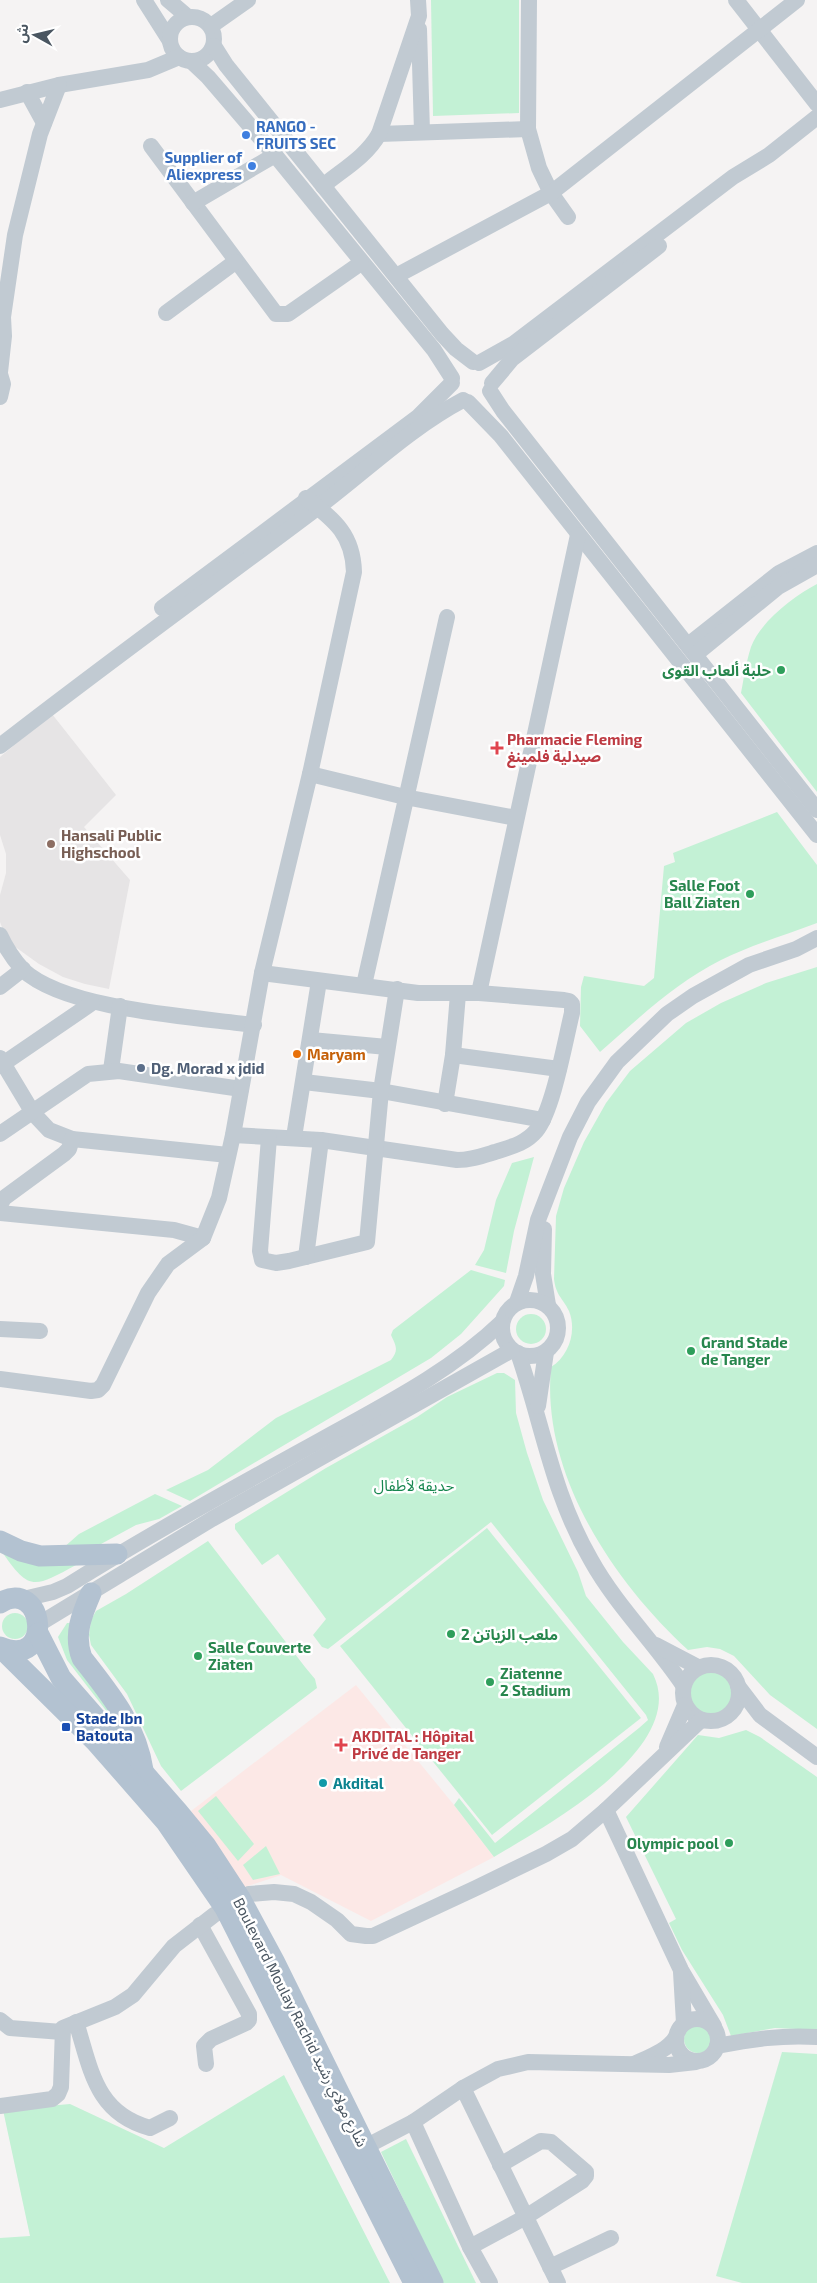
<svg xmlns="http://www.w3.org/2000/svg" width="817" height="2283" font-family="'Exo 2','Noto Sans Arabic',sans-serif">
<style>
.education{fill:#e6e4e5}
.medical{fill:#fce8e6}
.green{fill:#c3f1d5}
.lines{fill:none;stroke-linecap:round;stroke-linejoin:round}
.minor{stroke:#c1cad2;stroke-width:16}
.major{stroke:#b3c2d1;stroke-width:21}
.shop-dot{fill:#3f7fe0;stroke:#fff;stroke-width:2}
.leisure-dot{fill:#2e9e5b;stroke:#fff;stroke-width:2}
.health-dot{fill:#e0444e;stroke:#fff;stroke-width:2}
.education-dot{fill:#8d6e63;stroke:#fff;stroke-width:2}
.food-dot{fill:#e8710a;stroke:#fff;stroke-width:2}
.service-dot{fill:#5c6f8a;stroke:#fff;stroke-width:2}
.transit-dot{fill:#1a4fb4;stroke:#fff;stroke-width:2}
.culture-dot{fill:#0f9aa8;stroke:#fff;stroke-width:2}
.labels{text-anchor:middle;dominant-baseline:central;stroke-width:5;stroke-linejoin:round;paint-order:stroke}
.shop-label{font-size:15px;font-weight:bold;fill:#366cbe;stroke:#fff;text-anchor:start}
.leisure-label{font-size:15px;font-weight:bold;fill:#27864d;stroke:#fff;text-anchor:start}
.health-label{font-size:15px;font-weight:bold;fill:#be3a42;stroke:#fff;text-anchor:start}
.education-label{font-size:15px;font-weight:bold;fill:#785e54;stroke:#fff;text-anchor:start}
.food-label{font-size:15px;font-weight:bold;fill:#c56008;stroke:#fff;text-anchor:start}
.service-label{font-size:15px;font-weight:bold;fill:#4e5e75;stroke:#fff;text-anchor:start}
.park-label{font-size:15px;fill:#17864f;stroke:#fff}
.transit-label{font-size:15px;font-weight:bold;fill:#164399;stroke:#fff;text-anchor:start}
.culture-label{font-size:15px;font-weight:bold;fill:#0d838f;stroke:#fff;text-anchor:start}
.street-label{font-size:15px;fill:#4a5661;stroke:#fff}
</style>
<rect width="100%" height="100%" fill="#f5f3f3"/>
<!-- education -->
<polygon class="education" points="52,714 116,795 84,827 130,880 109,989 85,984 63,977 39,964 14,946 3,930 0,922 0,895 6,873 6,854 0,835 0,757"/>
<!-- medical -->
<polygon class="medical" points="356,1685 454,1805 494,1857 371,1921 281,1875 242,1888 191,1811"/>
<!-- green -->
<g class="green">
<polygon points="431,0 519,0 519,113 433,116"/>
<path d="M817,584V792L741,693C744,678 746,662 751,647C760,622 794,596 817,584Z"/>
<path d="M777,812L817,865V923C785,935 752,945 721,960C675,983 638,1019 600,1052L580,1026L581,987L584,976L644,986L654,978L664,866L675,862L673,853Z"/>
<path d="M817,967V1729L770,1695L734,1656L720,1649L707,1647L688,1650C613,1581 541,1474 551,1367C569,1356 577,1331 569,1311C563,1298 556,1296 554,1279L556,1216L564,1188L584,1142L606,1103L630,1071L686,1023L721,1003L766,983Z"/>
<polygon points="534,1157 514,1231 506,1273 475,1265 484,1250 496,1200 512,1163"/>
<path d="M471,1270L505,1280L504,1286L461,1334L431,1358L190,1501L166,1490L208,1470L276,1418L391,1360C399,1350 396,1346 391,1335L393,1330Z"/>
<circle cx="531" cy="1329" r="15"/>
<path d="M497,1373H504L515,1380L516,1413L527,1453L543,1500L578,1572L586,1596L623,1642L653,1674C690,1748 544,1827 494,1857L454,1805L459,1798L495,1843L639,1728L648,1720L646,1715L491,1522L328,1649L322,1647L313,1635L326,1619L278,1554L262,1565L235,1529V1524L326,1468L417,1417L447,1397Z"/>
<polygon points="155,1494 182,1506 159,1519 136,1525 101,1544 81,1548 62,1549 79,1534"/>
<polygon points="487,1528 641,1718 492,1835 340,1646"/>
<polygon points="208,1541 305,1667 315,1679 317,1688 181,1791 161,1766 127,1694 91,1645 89,1635 91,1620 96,1611 126,1594"/>
<path d="M0,1549L76,1565C32,1589 29,1591 0,1549Z"/>
<circle cx="15" cy="1626" r="13"/>
<polygon points="67,1623 70,1623 118,1726 67,1660 58,1637"/>
<circle cx="711" cy="1693" r="21"/>
<polygon points="746,1730 760,1737 817,1777 817,2030 775,2028 731,2036 723,2015 682,1950 669,1923 676,1919 626,1817 698,1735 719,1738"/>
<polygon points="216,1796 254,1844 238,1861 198,1811"/>
<polygon points="266,1846 280,1874 253,1880 243,1865"/>
<circle cx="698" cy="2039" r="14"/>
<polygon points="782,2052 817,2054 817,2283 742,2283 716,2276"/>
<polygon points="284,2075 390,2283 0,2283 0,2238 30,2236 3,2110 70,2104 164,2148"/>
<polygon points="406,2139 476,2283 443,2283 381,2152"/>
</g>
<g class="lines">
<!-- minor -->
<g class="minor">
<polyline points="144,0 170,41"/>
<polyline points="168,0 188,17"/>
<polyline points="529,0 528,129 539,168 551,193 568,217"/>
<polyline points="736,0 817,104"/>
<circle cx="192" cy="39" r="22"/>
<polyline points="211,26 248,0"/>
<polyline points="419,29 422,132"/>
<polyline points="214,46 226,65 442,334 456,349 473,362"/>
<polyline points="191,61 208,77 275,155 434,350 452,378"/>
<polyline points="27,92 44,123"/>
<polyline points="0,100 59,85 148,70 179,57"/>
<polyline points="379,134 528,129"/>
<polyline points="151,146 276,314 288,314 361,263"/>
<path d="M323,186C342,170 366,157 379,134L419,16L418,0"/>
<polyline points="193,203 275,155"/>
<polyline points="396,276 551,193 797,0"/>
<polyline points="166,313 235,262"/>
<polyline points="479,363 513,344 733,177 769,155 817,117"/>
<polyline points="0,372 4,336 3,317 15,235 40,134 59,85"/>
<polyline points="0,374 3,384 0,397"/>
<polyline points="492,383 512,359 659,246"/>
<polyline points="490,391 503,411 817,810"/>
<polyline points="468,402 501,436 817,835"/>
<polyline points="162,608 418,417 452,383"/>
<polyline points="688,645 779,573 817,553"/>
<polyline points="696,654 778,587 817,565"/>
<path d="M0,746C104,665 212,587 317,508C365,472 410,428 463,400"/>
<polyline points="310,774 405,797 516,818"/>
<path d="M0,935C5,946 15,961 23,970C66,1010 195,1017 254,1025"/>
<polyline points="364,985 447,617"/>
<polyline points="0,987 23,969"/>
<polyline points="479,993 578,535"/>
<polyline points="311,1040 387,1047"/>
<polyline points="453,1055 559,1069"/>
<polyline points="0,1058 33,1113 49,1130 72,1139 228,1155"/>
<polyline points="0,1066 92,1003"/>
<polyline points="111,1070 120,1006"/>
<polyline points="304,1082 381,1091 543,1120"/>
<polyline points="445,1104 453,1055 458,994"/>
<polyline points="0,1134 88,1074 119,1071 241,1089"/>
<path d="M233,1135L321,1140L457,1160C471,1160 482,1156 495,1152C510,1147 525,1144 536,1131C553,1111 565,1041 572,1013V1004L569,1001L564,1000L479,993H418L262,973"/>
<polyline points="294,1137 319,981"/>
<polyline points="269,1138 260,1251 262,1260 276,1263 289,1261 367,1242 381,1091 397,989"/>
<polyline points="0,1205 4,1198 64,1154 69,1149 72,1139"/>
<polyline points="0,1213 174,1230 203,1238"/>
<polyline points="544,1229 543,1274 548,1305"/>
<polyline points="306,1257 321,1140"/>
<circle cx="530" cy="1328" r="28"/>
<polyline points="517,1302 526,1276 538,1220 570,1137 588,1102 617,1062 667,1014 693,996 749,965 796,949 817,938"/>
<polyline points="0,1329 40,1331"/>
<path d="M518,1353C543,1425 552,1493 591,1560C616,1605 654,1642 683,1685"/>
<path d="M0,1379L91,1391L98,1390L103,1385L148,1293L168,1264L203,1238L219,1198L233,1135L262,973L310,774L354,572C353,534 334,520 306,498"/>
<polyline points="538,1406 546,1352"/>
<path d="M19,1600L53,1592L67,1586C150,1534 236,1487 321,1440C384,1405 450,1372 502,1322"/>
<polyline points="39,1624 212,1519 512,1350"/>
<polyline points="656,1645 698,1667"/>
<circle cx="711" cy="1693" r="28"/>
<polyline points="738,1686 760,1715 817,1757"/>
<polyline points="667,1747 685,1705"/>
<polyline points="606,1810 681,1970 714,2026"/>
<polyline points="200,1925 249,2014 249,2020 246,2023 211,2039 204,2046 206,2064"/>
<polyline points="681,1972 684,2023"/>
<circle cx="697" cy="2040" r="21"/>
<polyline points="0,2020 10,2028 62,2032"/>
<path d="M76,2022C91,2069 95,2113 150,2128L170,2118"/>
<path d="M717,2046C754,2039 780,2035 817,2037"/>
<path d="M634,2064C649,2057 667,2051 676,2037"/>
<polyline points="463,2088 558,2283"/>
<polyline points="0,2106 52,2099 58,2094 61,2087 63,2028 115,2007 133,1995 174,1946 214,1915 249,1894 274,1892 294,1894 311,1902 337,1920 351,1934 366,1936 373,1936 476,1888 546,1854 572,1839 606,1810 701,1720"/>
<polyline points="413,2122 470,2247 490,2283"/>
<polyline points="365,2147 413,2122 463,2088 498,2069 528,2062 669,2065 696,2062"/>
<polyline points="470,2247 524,2218 582,2181 586,2176 586,2172 551,2142 541,2141 500,2165"/>
<polyline points="550,2267 611,2238"/>
</g>
<!-- major -->
<g class="major">
<polyline points="0,1541 21,1551 40,1556 117,1554"/>
<path d="M91,1593C82,1614 73,1635 82,1658C109,1693 136,1724 143,1770"/>
<path d="M0,1603C44,1576 56,1670 0,1647"/>
<polyline points="38,1633 61,1678 178,1812 206,1846 240,1898 274,1961 433,2283"/>
<polyline points="1,1648 96,1742 166,1822 225,1908 414,2283"/>
</g>
</g>
<!-- markers -->
<g class="shop-dot">
<circle cx="246" cy="135" r="5"/>
<circle cx="252" cy="166" r="5"/>
</g>
<g class="leisure-dot">
<circle cx="781" cy="670" r="5"/>
<circle cx="750" cy="894" r="5"/>
<circle cx="691" cy="1351" r="5"/>
<circle cx="451" cy="1634" r="5"/>
<circle cx="198" cy="1656" r="5"/>
<circle cx="490" cy="1682" r="5"/>
<circle cx="729" cy="1843" r="5"/>
</g>
<g class="health-dot">
<path d="M494.5 740.5h5v5h5v5h-5v5h-5v-5h-5v-5h5z"/>
<path d="M338.5 1737.5h5v5h5v5h-5v5h-5v-5h-5v-5h5z"/>
</g>
<circle class="education-dot" cx="51" cy="844" r="5"/>
<circle class="food-dot" cx="297" cy="1054" r="5"/>
<circle class="service-dot" cx="141" cy="1068" r="5"/>
<rect class="transit-dot" x="61" y="1722" width="10" height="10" rx="2.5"/>
<circle class="culture-dot" cx="323" cy="1783" r="5"/>
<g class="labels">
<!-- shop labels -->
<g class="shop-label">
<text x="256" y="126">RANGO -<tspan x="256" dy="17">FRUITS SEC</tspan></text>
<text x="242" y="157" text-anchor="end">Supplier of<tspan x="242" dy="17">Aliexpress</tspan></text>
</g>
<!-- leisure labels -->
<g class="leisure-label">
<text x="771" y="670" text-anchor="end">حلبة ألعاب القوى</text>
<text x="740" y="885" text-anchor="end">Salle Foot<tspan x="740" dy="17">Ball Ziaten</tspan></text>
<text x="701" y="1342">Grand Stade<tspan x="701" dy="17">de Tanger</tspan></text>
<text x="461" y="1634">ملعب الزياتن 2</text>
<text x="208" y="1647">Salle Couverte<tspan x="208" dy="17">Ziaten</tspan></text>
<text x="500" y="1673">Ziatenne<tspan x="500" dy="17">2 Stadium</tspan></text>
<text x="719" y="1843" text-anchor="end">Olympic pool</text>
</g>
<!-- health labels -->
<g class="health-label">
<text x="507" y="739">Pharmacie Fleming<tspan x="507" dy="17">صيدلية فلمينغ</tspan></text>
<text x="352" y="1736">AKDITAL : Hôpital<tspan x="352" dy="17">Privé de Tanger</tspan></text>
</g>
<!-- education labels -->
<g class="education-label">
<text x="61" y="835">Hansali Public<tspan x="61" dy="17">Highschool</tspan></text>
</g>
<!-- food labels -->
<g class="food-label">
<text x="307" y="1054">Maryam</text>
</g>
<!-- service labels -->
<g class="service-label">
<text x="151" y="1068">Dg. Morad x jdid</text>
</g>
<!-- park labels -->
<g class="park-label">
<text x="414" y="1485">حديقة لأطفال</text>
</g>
<!-- transit labels -->
<g class="transit-label">
<text x="76" y="1718">Stade Ibn<tspan x="76" dy="17">Batouta</tspan></text>
</g>
<!-- culture labels -->
<g class="culture-label">
<text x="333" y="1783">Akdital</text>
</g>
<!-- street labels -->
<g class="street-label">
<text transform="translate(301 2022) rotate(63)">Boulevard Moulay Rachid شارع مولاي رشيد</text>
</g>
</g>
<!-- north arrow -->
<g transform="translate(35 35) rotate(278)" stroke="#ffffff" stroke-width="4" paint-order="stroke">
<path d="M0-4L9 19L0 12L-9 19Z" fill="#4a5661"/>
<text y="-8" font-size="14" font-weight="bold" text-anchor="middle" fill="#4a5661">ش</text>
</g>
</svg>
